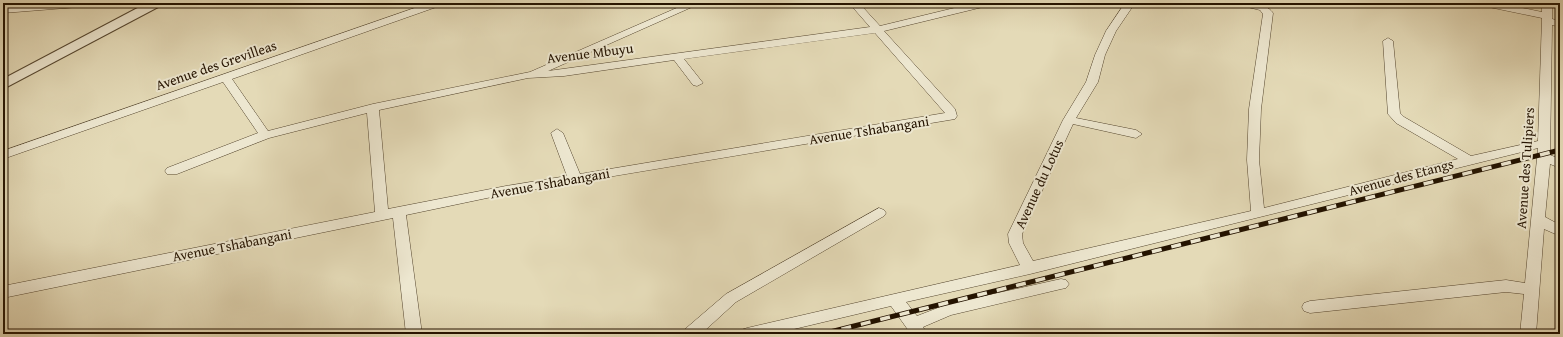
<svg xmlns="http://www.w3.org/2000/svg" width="1563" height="337" font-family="'Gentium Book Plus',serif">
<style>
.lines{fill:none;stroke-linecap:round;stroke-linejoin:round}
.minor-casing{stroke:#54452e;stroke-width:1}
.tertiary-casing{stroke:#54452e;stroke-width:2}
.minor{fill:#ede7d0;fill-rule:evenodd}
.tertiary{fill:#ede7d0;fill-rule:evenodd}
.rail-casing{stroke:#241300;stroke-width:5}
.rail{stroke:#ede7d0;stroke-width:3.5;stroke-dasharray:10;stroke-linecap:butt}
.labels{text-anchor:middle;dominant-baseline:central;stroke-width:4;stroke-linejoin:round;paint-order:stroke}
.street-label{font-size:14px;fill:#241300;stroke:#ede7d0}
</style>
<rect width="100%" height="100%" fill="#e4dab7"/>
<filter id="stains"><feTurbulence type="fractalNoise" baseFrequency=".005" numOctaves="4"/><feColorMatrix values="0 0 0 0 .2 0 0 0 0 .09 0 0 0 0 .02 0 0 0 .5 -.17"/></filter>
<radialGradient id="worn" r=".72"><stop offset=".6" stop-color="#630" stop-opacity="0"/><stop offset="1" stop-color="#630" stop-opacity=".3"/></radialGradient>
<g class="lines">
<defs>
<g id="minor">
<polygon points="54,3 96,3 91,6 3,13 3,7"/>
<path d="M429,3H444L442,5L232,79L268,131L373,104L530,72L688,3H701L548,71L870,27L849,3H859L880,26L975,3H993L991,5L884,31L955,109L957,116L955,119L506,194L406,215L422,334H406L393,218L3,298V286L375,212L367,113L269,138L177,174H167L165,171L167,168L258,133L223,82L3,159V151ZM875,33L945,113L580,174L563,133L557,129L551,133L567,176L506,186L388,209L379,110L528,78L564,76L674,60L693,85L697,86L703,83L684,59Z"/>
<path d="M1125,3H1135L1116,31L1105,55L1098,82L1076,118L1136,130L1142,134L1136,138L1073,124L1022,234L1023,243L1033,261L1251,211L1247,160L1249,109L1263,14L1260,10L1239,5L1237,3C1250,3 1264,1 1273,13L1261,109L1259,160L1264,208L1458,159L1396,123L1388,114L1383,41L1388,38L1393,41L1400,113L1404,117L1471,156L1538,141L1542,18L1484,6L1479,3H1498L1542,12V3H1552V19L1560,21V27L1552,25L1550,155L1560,159V168L1550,164L1545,217L1560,225V236L1544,229L1536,334H1520L1524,294L1506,292L1310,313L1304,311L1302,307L1304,303L1310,301L1506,280L1525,283L1538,148L1030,274L906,302L917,316L948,304L1061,279L1066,280L1069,284L1066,288L1061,289L951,315L923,327L927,334H911L891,306L773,334H739L741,330L747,328L1020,265L1009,243L1008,234L1063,120L1086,82L1095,55L1106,31Z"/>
<polygon points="879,208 884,210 886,213 884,216 736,302 701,334 682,334 684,330 726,294"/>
</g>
<polygon id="tertiary" points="147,3 162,3 160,6 3,89 3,79"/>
</defs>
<!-- minor casing -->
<use href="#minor" class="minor-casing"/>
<!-- tertiary casing -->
<use href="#tertiary" class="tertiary-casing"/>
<!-- minor -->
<use href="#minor" class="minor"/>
<!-- tertiary -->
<use href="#tertiary" class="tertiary"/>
<defs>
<polyline id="rail" points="822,334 1560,150"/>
</defs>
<!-- rail casing -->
<use href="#rail" class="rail-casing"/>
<!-- rail -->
<use href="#rail" class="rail"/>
</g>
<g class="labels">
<!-- street labels -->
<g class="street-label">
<text transform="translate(590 53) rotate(-7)">Avenue Mbuyu</text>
<text transform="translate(216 65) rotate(-19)">Avenue des Grevilleas</text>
<text transform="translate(869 130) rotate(-9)">Avenue Tshabangani</text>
<text transform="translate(1525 168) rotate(-86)">Avenue des Tulipiers</text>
<text transform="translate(1401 177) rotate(-15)">Avenue des Etangs</text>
<text transform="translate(550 183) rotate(-10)">Avenue Tshabangani</text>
<text transform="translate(1039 184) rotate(-65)">Avenue du Lotus</text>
<text transform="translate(232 245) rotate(-11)">Avenue Tshabangani</text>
</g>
</g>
<!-- margin -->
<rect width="1563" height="337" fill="none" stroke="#e4dab7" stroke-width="16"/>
<rect x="4" y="4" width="1555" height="329" fill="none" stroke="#241300" stroke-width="2"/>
<rect x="8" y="8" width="1547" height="321" fill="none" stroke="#241300"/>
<rect width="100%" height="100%" filter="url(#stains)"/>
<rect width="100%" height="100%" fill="url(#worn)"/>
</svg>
